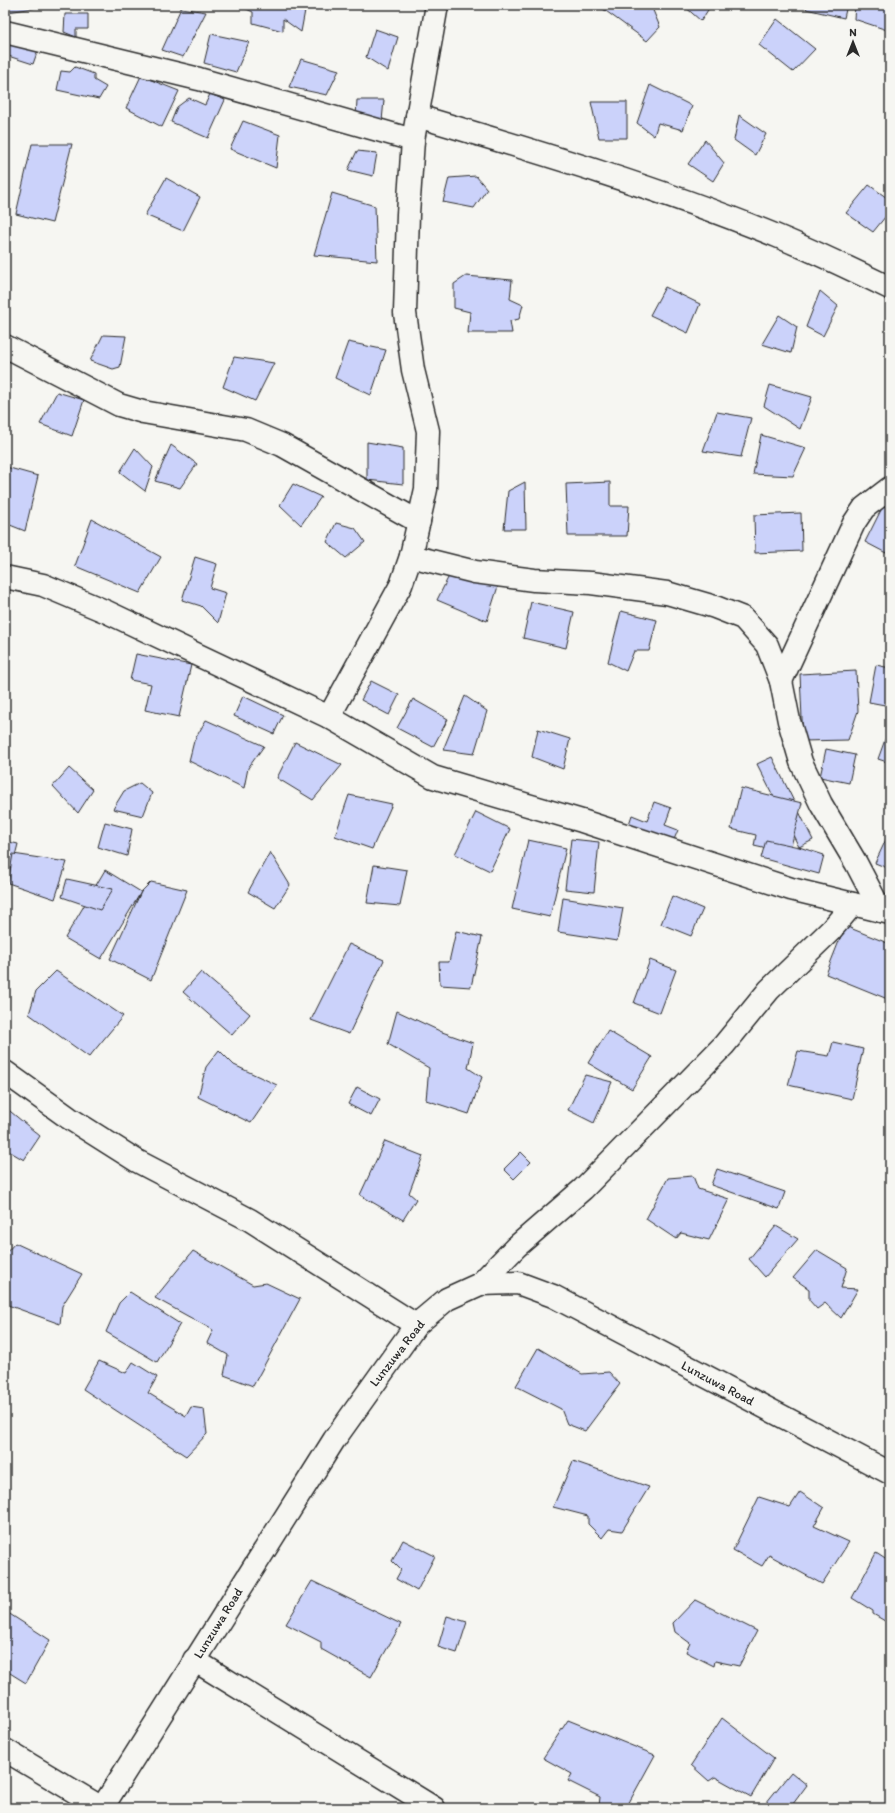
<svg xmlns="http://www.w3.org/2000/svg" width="895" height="1813" font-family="Itim,sans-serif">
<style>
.building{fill:#cbd2fa;stroke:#2b2b2b}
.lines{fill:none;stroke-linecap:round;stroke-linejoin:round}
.street-casing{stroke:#2b2b2b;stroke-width:25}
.secondary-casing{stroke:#2b2b2b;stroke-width:25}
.street{stroke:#f6f6f2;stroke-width:22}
.secondary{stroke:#f6f6f2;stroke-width:22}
.labels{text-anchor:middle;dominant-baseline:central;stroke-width:3;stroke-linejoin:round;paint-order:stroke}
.street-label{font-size:13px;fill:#2b2b2b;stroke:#f6f6f2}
</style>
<rect width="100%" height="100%" fill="#f6f6f2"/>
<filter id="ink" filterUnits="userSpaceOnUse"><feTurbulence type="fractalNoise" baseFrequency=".025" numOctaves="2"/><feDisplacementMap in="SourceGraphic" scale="8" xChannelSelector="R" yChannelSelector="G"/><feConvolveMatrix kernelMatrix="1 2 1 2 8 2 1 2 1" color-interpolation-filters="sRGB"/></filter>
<g filter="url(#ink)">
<!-- building -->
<g class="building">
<polygon points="5,5 34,5 34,8 8,12"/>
<polygon points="238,5 306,5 301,32 283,19 283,31 253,23 253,12"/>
<polygon points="653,5 652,8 660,27 647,41 599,6"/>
<polygon points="683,5 711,5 701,21"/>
<polygon points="807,5 847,5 844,18 806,9"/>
<polygon points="855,5 890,5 890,31 854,19"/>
<polygon points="181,8 206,12 183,57 162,50"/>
<polygon points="65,14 88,14 88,29 76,29 76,37 64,32"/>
<polygon points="777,19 815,49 793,72 759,45"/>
<polygon points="375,29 398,37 388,71 366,57"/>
<polygon points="211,34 249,42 236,72 204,63"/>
<polygon points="9,41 38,50 33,64 5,55"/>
<polygon points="301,59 339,70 327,95 289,87"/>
<polygon points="75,67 94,74 94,80 106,87 99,99 57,90 61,71 70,72"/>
<polygon points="141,76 179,91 162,127 126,108"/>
<polygon points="650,85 692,106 683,130 658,123 654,136 637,123"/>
<polygon points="210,94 225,100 208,138 171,122 177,107 189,98 205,105"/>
<polygon points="357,100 384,100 382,121 356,117"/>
<polygon points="591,102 627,102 627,138 599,138"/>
<polygon points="739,115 766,134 755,155 734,140"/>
<polygon points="243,121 280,135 276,168 230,149"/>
<polygon points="705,140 724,163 713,181 688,164"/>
<polygon points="32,144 72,144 52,223 16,214"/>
<polygon points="357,151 377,153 373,176 348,170"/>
<polygon points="476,176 487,189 474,208 443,202 449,178"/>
<polygon points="166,178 200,197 183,231 145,215"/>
<polygon points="869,185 890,200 890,211 873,232 846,213"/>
<polygon points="332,193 375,206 377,261 314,255"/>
<polygon points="466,276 512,280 510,299 523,305 519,319 510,321 512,333 468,333 470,312 454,308 454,284"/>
<polygon points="665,287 700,304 688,333 650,315"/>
<polygon points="820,291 838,306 823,336 806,327"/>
<polygon points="779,315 797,327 791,353 762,344"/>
<polygon points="103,335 126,336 120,367 113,369 90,361"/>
<polygon points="348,342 386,350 371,395 335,378"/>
<polygon points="234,357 274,363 255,401 223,387"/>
<polygon points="770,385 812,397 800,429 764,406"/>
<polygon points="57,392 84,400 72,436 40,424"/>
<polygon points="717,412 751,418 741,457 703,451"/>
<polygon points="761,435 806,448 793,476 753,474"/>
<polygon points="367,442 403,448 403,484 367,480"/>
<polygon points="171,445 197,464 180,488 155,481"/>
<polygon points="135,448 153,467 145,491 120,472"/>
<polygon points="6,467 38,476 25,531 5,523"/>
<polygon points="525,482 526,529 504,529 508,491"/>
<polygon points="610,482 610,506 629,506 627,536 568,536 566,484"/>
<polygon points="293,484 321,497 301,525 280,505"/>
<polygon points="886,500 890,502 890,546 886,553 865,542"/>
<polygon points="801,513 802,551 755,553 754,515"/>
<polygon points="92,519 161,557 140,593 75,566"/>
<polygon points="336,523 355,528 365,542 346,558 327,542"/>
<polygon points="195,557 217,564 210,588 226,593 218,623 201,606 182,600"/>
<polygon points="452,570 500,580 487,621 437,600"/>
<polygon points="531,602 574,612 566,648 523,638"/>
<polygon points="621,611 657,620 649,651 634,651 626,671 608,662"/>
<polygon points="136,654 191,665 179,717 145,710 151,684 130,680"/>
<polygon points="876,665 890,668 890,706 869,702"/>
<polygon points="856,671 858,711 848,740 803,741 800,674"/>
<polygon points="371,681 399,695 389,715 361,700"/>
<polygon points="243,696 283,715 274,734 234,716"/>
<polygon points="465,696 487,711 474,754 443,750"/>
<polygon points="413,699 448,719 433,747 397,728"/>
<polygon points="206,720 264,746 248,768 244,788 189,761 194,741"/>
<polygon points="890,726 890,763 878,759"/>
<polygon points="538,729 570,739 563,769 532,757"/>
<polygon points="295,742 342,765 313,800 277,778"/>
<polygon points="826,749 855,755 849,783 820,777"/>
<polygon points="772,757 813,840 799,847 757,764"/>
<polygon points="69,768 93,790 78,813 53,786"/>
<polygon points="140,783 152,793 143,816 113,809 124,791"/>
<polygon points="741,788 802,803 789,854 754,846 756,835 731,829"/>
<polygon points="349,795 392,804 372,849 335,836"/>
<polygon points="654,802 671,808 665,825 678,830 673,842 629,824 632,815 647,821"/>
<polygon points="476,812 510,829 490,871 455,854"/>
<polygon points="105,822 132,829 127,856 98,847"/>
<polygon points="890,831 890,869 875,863"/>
<polygon points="571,839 599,842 594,892 565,889"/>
<polygon points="528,840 566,848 550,917 512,909"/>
<polygon points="766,840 799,847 824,855 819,874 761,858"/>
<polygon points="5,841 18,844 8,883 5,882"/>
<polygon points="270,852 290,885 275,908 248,892"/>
<polygon points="13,854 67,862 55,899 8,883"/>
<polygon points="374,865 407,870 400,906 367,903"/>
<polygon points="105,870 141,892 101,959 65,938"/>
<polygon points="67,879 113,889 100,910 62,897"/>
<polygon points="151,882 187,890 151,980 110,959 141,892"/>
<polygon points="672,896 703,909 691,936 661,924"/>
<polygon points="563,898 623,908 617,941 558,932"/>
<polygon points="845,926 890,944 890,1000 826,974"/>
<polygon points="456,931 482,937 471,987 440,985 439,962 449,962"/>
<polygon points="349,944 384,960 349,1034 311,1020"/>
<polygon points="650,960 676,970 660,1013 634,1003"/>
<polygon points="56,971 123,1016 89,1057 29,1014 36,991"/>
<polygon points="201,972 250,1014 232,1035 183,992"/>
<polygon points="397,1011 442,1032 473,1043 468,1068 482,1077 469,1114 426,1100 429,1068 388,1044"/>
<polygon points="608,1031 652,1057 632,1089 588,1063"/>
<polygon points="833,1042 863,1049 852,1099 788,1085 798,1051 829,1056"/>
<polygon points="219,1050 234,1065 277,1085 251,1123 198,1097 206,1067"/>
<polygon points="585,1075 612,1082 594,1123 568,1110"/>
<polygon points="357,1087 380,1099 371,1116 348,1104"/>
<polygon points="5,1107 40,1136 24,1160 7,1150 5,1153"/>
<polygon points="385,1141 423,1156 409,1193 416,1199 403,1220 360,1195"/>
<polygon points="521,1152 531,1162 514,1179 504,1169"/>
<polygon points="717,1169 785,1192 779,1209 711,1185"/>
<polygon points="693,1176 698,1189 729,1199 709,1240 681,1233 676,1239 646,1219 668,1178"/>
<polygon points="776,1226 798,1239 765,1277 749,1259"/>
<polygon points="15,1243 82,1274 62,1306 60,1324 5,1304 5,1254"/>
<polygon points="817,1250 847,1268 841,1288 858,1289 841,1318 825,1303 817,1309 809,1300 809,1289 793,1278"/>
<polygon points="193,1251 253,1285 266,1283 300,1299 253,1386 224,1375 228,1355 207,1343 213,1330 155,1298"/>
<polygon points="130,1292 180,1324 157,1362 106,1332 119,1303"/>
<polygon points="538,1348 582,1374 609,1372 620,1384 585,1431 567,1424 561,1409 516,1386"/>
<polygon points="99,1361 126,1373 133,1362 157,1377 148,1393 186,1416 191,1407 204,1409 207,1434 186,1456 83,1389"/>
<polygon points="573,1461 649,1487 622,1531 609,1529 602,1538 588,1524 588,1516 553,1507"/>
<polygon points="800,1492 824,1508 814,1526 849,1542 822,1584 769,1555 762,1566 733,1550 759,1497 790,1507"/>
<polygon points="403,1540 435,1556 417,1591 396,1579 401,1570 392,1561"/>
<polygon points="876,1553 890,1562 890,1624 873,1614 873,1611 852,1598"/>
<polygon points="312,1581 401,1624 371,1677 321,1649 321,1642 286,1624"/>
<polygon points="695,1600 757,1631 739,1666 715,1661 714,1666 686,1652 690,1643 675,1632 673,1623"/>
<polygon points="5,1611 50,1640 26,1683 5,1670"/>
<polygon points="447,1616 467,1622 457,1653 438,1647"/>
<polygon points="722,1718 774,1758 751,1797 715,1777 709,1781 691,1765"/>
<polygon points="568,1720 655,1755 626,1808 604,1808 599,1806 600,1797 568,1781 572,1774 543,1758"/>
<polygon points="791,1772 807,1785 790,1808 762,1808"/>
</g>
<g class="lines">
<defs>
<g id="street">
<polyline points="5,32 199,79 413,140"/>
<path d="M417,116C538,152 660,188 777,236C816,252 853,270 890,288"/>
<polyline points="5,346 119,405 143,412 246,430 282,445 419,522"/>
<polyline points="411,556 475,572 534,580 591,583 667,593 715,607 743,618 767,645 781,681 789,721 801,762 821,804 856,863 881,911"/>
<polyline points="5,577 43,585 107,612 329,717 433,777 582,821 791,889 890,913"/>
<polyline points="781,681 854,523 864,508 890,488"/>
<polyline points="329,717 401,585 411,556 426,489 428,431 413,370 405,313 408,214 413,140 437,5"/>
<polyline points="5,1072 69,1118 137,1161 250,1220 416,1325"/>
<polyline points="480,1284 516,1247 583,1189 724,1045 769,990 831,930 853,904"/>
<polyline points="194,1660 434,1808"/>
<polyline points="5,1750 102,1808"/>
</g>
<polyline id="secondary" points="102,1808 334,1440 416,1325 447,1299 480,1284 518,1283 553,1296 890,1473"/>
</defs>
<!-- street casing -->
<use href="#street" class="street-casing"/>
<!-- secondary casing -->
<use href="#secondary" class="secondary-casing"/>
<!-- street -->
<use href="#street" class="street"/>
<!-- secondary -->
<use href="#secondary" class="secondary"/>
</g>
</g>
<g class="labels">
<!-- street labels -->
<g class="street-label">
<text transform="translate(397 1353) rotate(-52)">Lunzuwa Road</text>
<text transform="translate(718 1383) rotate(28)">Lunzuwa Road</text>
<text transform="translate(218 1623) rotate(-58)">Lunzuwa Road</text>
</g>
</g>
<!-- margin -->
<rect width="895" height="1813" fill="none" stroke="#f6f6f2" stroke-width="20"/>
<rect x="10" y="10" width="875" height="1793" fill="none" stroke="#2b2b2b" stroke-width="1.5" filter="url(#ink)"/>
<!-- north arrow -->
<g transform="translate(853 42)" stroke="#f6f6f2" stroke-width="3" paint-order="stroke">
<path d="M0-3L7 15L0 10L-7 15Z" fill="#2b2b2b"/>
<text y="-6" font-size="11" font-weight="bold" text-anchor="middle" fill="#2b2b2b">N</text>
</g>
</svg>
